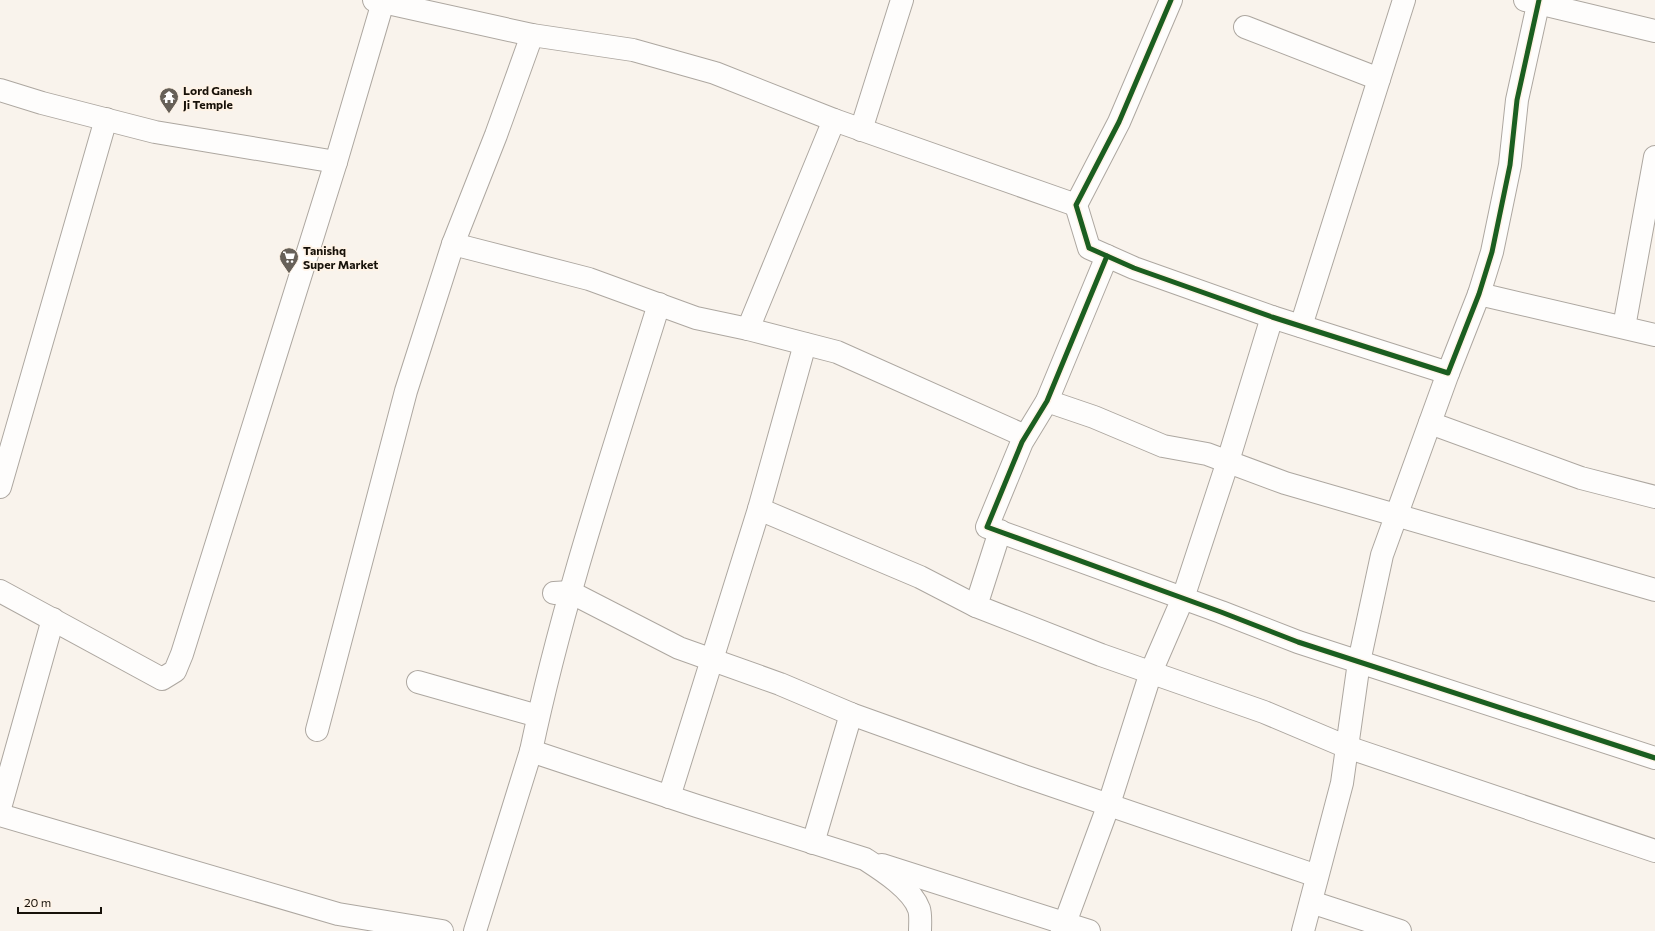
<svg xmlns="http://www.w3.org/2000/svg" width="1655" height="931" font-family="Commissioner,sans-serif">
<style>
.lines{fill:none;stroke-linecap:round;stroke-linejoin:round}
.minor-casing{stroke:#ada7a0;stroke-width:24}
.minor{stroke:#fefdfc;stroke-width:22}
.cycleway-casing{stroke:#fff3e6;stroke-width:8}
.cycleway{stroke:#1b5e20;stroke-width:5}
.labels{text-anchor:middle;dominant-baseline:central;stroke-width:3.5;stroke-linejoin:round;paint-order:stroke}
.poi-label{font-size:12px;font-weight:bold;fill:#171109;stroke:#fff3e6;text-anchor:start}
</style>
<rect width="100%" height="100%" fill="#f9f3ec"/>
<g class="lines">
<defs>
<g id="minor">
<polyline points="374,0 532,35 633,50 715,73 834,120 1076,205"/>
<polyline points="1171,0 1119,122 1076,205 1089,248 1134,268 1272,317 1448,373 1479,294 1492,252 1510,165 1517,100 1539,0"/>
<polyline points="1525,0 1655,31"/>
<polyline points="1245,27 1379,79"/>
<polyline points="0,90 42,103 155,132 336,162"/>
<polyline points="861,130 902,0"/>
<polyline points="453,244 589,279 696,318 748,329 837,352 1025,436"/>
<polyline points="1107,256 1047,401 1022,442 987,527 1221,612 1298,642 1655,758"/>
<polyline points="1479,294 1655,335"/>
<path d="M659,304C613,452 563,599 531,751L697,806L865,859C882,870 912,889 919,909C921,915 920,925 920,931"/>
<polyline points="1301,326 1404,0"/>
<polyline points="1624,327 1655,157"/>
<polyline points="748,329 834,120"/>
<polyline points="1047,401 1094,417 1163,446 1207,454 1285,483 1655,590"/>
<polyline points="1430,423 1581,478 1655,497"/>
<polyline points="0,487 106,119"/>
<polyline points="759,509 920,577 976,606"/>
<polyline points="1000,531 976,606 1101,655 1264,712 1347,747 1655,851"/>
<polyline points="0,591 162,679 175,671 182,654 336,162 383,2"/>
<polyline points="554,593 570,592 679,648 780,684 851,714 1024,776 1317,876"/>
<polyline points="418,682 538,716"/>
<polyline points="317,730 406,391 453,244 496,135 532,35"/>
<polyline points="669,797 759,509 805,344"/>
<polyline points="0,808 53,619"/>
<polyline points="0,815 338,914 442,931"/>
<polyline points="813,843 851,714"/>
<polyline points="882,865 1089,931"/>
<polyline points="1311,902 1400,931"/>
<polyline points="475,931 531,751"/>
<polyline points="1062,931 1109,804 1151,672 1183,598 1228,461 1272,317"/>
<polyline points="1303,931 1342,783 1359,662 1382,555 1448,373"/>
</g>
</defs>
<!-- minor casing -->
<use href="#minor" class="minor-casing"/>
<!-- minor -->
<use href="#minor" class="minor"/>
<defs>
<g id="cycleway">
<polyline points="1171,0 1119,122 1076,205 1089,248 1134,268 1272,317 1448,373 1479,294 1492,252 1510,165 1517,100 1539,0"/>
<polyline points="1107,256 1047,401 1022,442 987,527 1221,612 1298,642 1655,758"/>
</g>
</defs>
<!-- cycleway casing -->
<use href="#cycleway" class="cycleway-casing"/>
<!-- cycleway -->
<use href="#cycleway" class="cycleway"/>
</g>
<!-- icons -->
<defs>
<symbol id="temple-pin" viewBox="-11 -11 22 30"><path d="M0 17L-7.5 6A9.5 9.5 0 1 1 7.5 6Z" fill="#666058" stroke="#fff3e6"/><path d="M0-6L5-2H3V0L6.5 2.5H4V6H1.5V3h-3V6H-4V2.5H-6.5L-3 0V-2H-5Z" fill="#fff"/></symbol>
<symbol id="supermarket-pin" viewBox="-11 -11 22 30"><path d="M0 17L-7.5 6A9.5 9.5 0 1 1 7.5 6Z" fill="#666058" stroke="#fff3e6"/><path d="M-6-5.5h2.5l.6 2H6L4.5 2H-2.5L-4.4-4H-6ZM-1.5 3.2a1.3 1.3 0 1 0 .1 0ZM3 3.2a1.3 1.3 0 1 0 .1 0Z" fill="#fff"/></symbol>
</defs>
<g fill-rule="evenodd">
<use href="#temple-pin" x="158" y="86" width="22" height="30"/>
<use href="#supermarket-pin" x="278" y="246" width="22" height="30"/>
</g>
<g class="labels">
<!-- poi labels -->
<g class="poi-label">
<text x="183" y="90">Lord Ganesh<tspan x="183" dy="14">Ji Temple</tspan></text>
<text x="303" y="250">Tanishq<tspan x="303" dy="14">Super Market</tspan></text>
</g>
</g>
<!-- scale -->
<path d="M18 907v6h83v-6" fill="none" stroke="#171109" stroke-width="2"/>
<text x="24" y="907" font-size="12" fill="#171109" stroke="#fff3e6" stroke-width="3" paint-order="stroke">20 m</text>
</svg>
